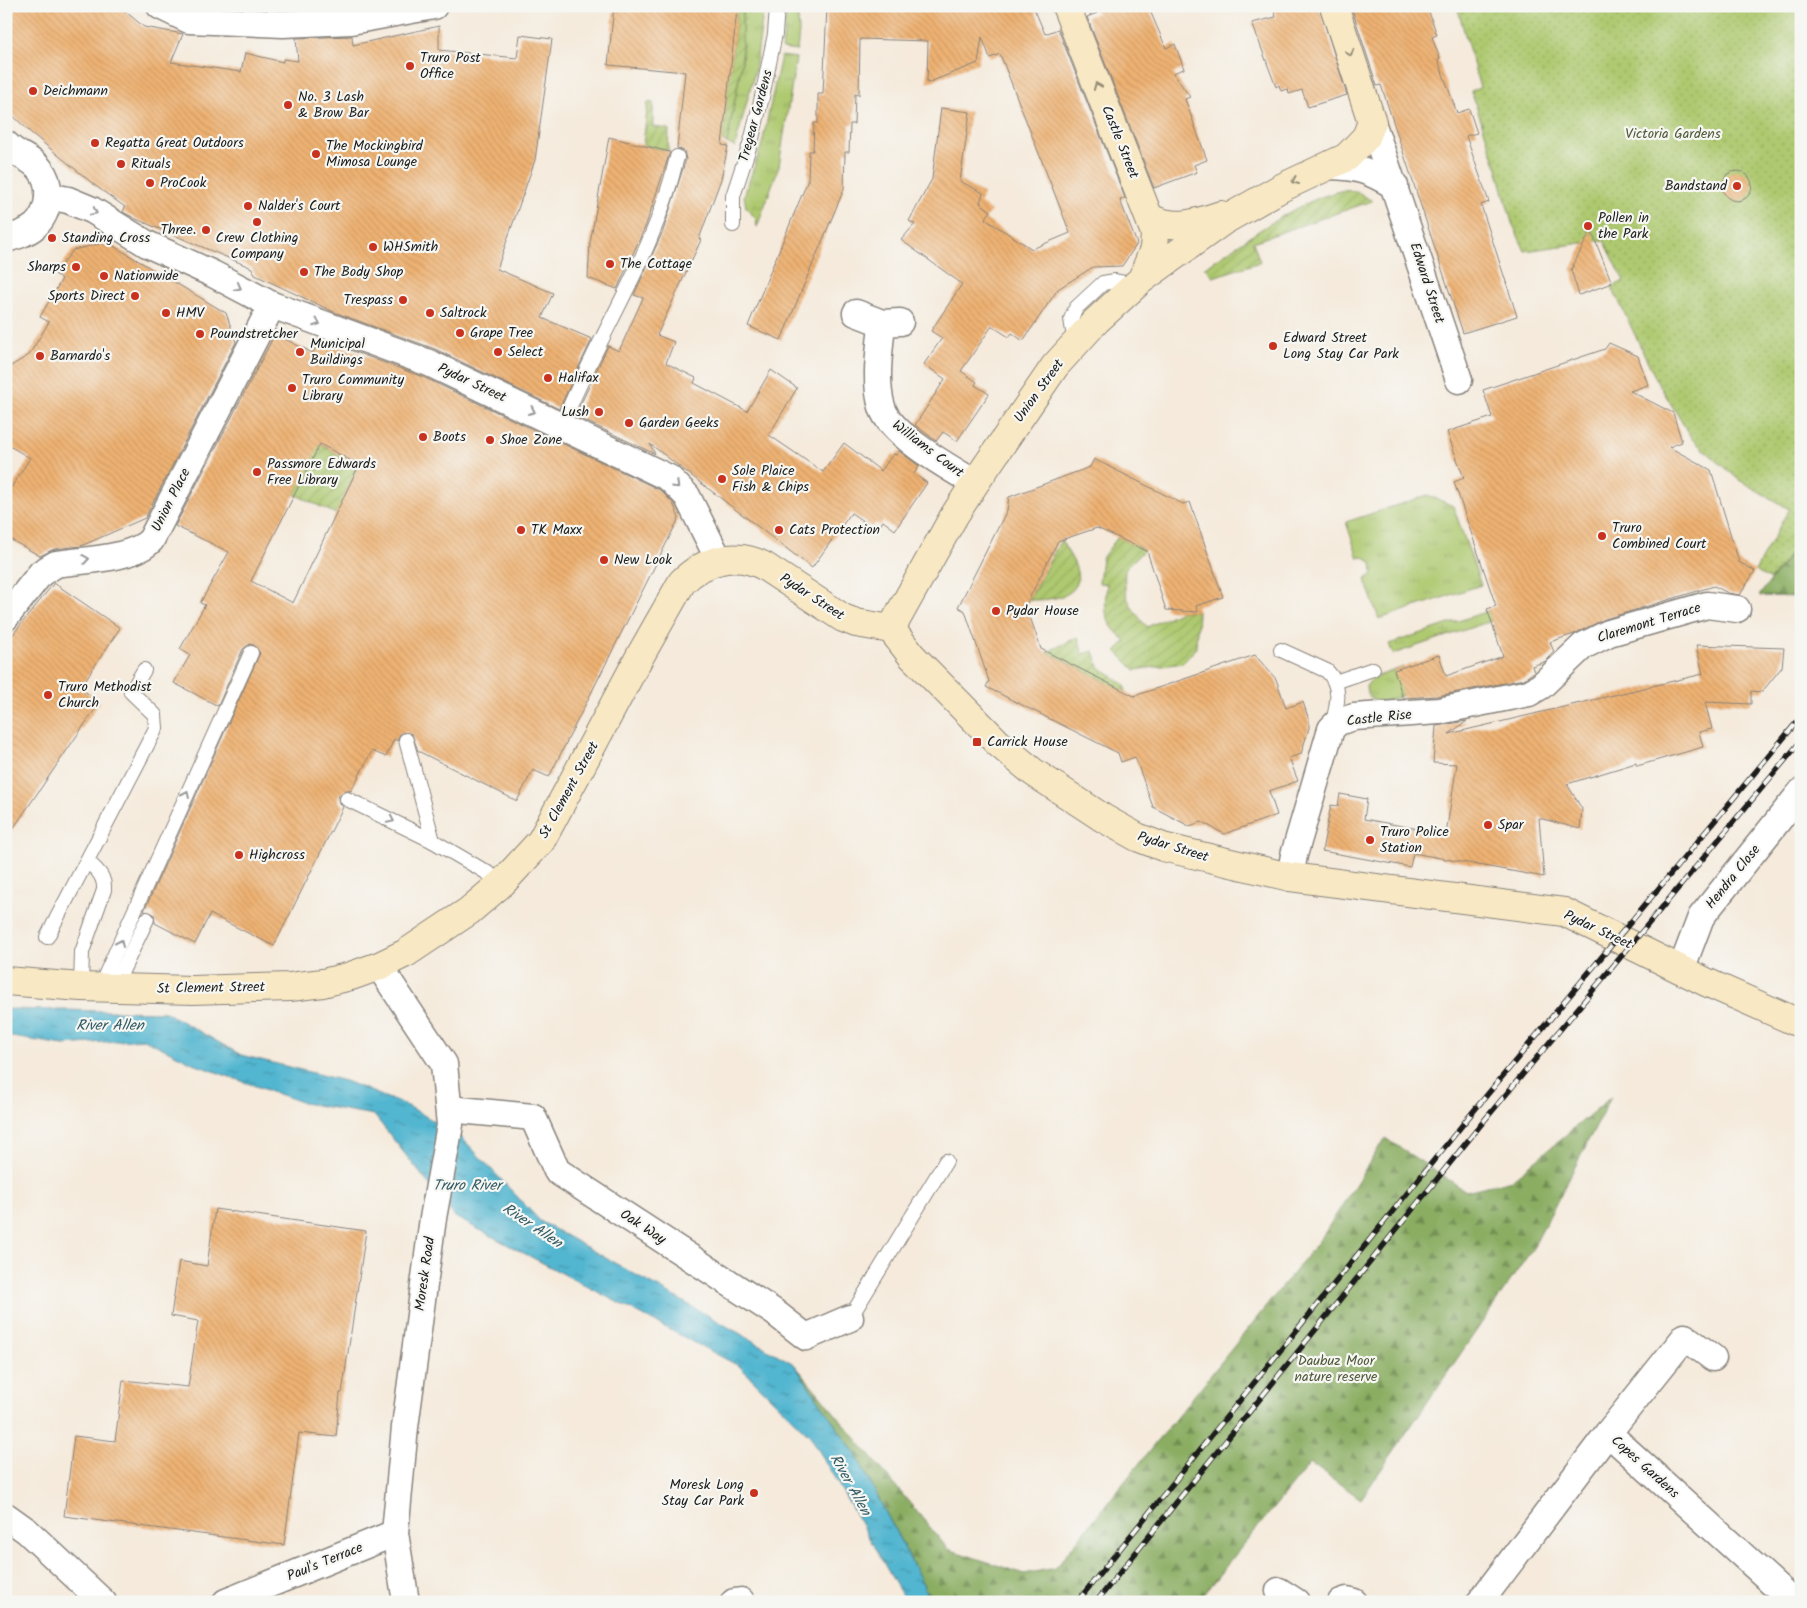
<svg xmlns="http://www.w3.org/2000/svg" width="1807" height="1608" font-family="Kalam,sans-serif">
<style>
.grass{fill:url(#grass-tufts);stroke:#657246}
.forest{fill:url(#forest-firs);stroke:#53643f}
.park{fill:url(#park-dots);stroke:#657246}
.garden{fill:url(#garden-furrows);stroke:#657246}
.water{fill:url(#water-ripples);stroke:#376976}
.building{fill:url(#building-back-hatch);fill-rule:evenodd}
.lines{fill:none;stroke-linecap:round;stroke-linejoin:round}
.lane-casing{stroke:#88837c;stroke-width:16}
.street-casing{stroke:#88837c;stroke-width:29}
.secondary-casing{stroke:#88837c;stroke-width:30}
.lane{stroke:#fff;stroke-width:14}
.street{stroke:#fff;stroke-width:26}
.secondary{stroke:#f8e8c3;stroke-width:28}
.rail-casing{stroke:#1c1c1c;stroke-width:5.5}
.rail{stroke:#f6f6f2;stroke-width:4;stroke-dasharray:11;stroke-linecap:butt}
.oneway{stroke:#958c78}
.oneway2{stroke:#999}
.poi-dot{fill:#c8321e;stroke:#f6f6f2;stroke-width:2}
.labels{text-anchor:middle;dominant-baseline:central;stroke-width:4.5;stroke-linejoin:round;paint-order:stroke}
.poi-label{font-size:14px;fill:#1c1c1c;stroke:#f6f6f2;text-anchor:start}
.street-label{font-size:14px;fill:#1c1c1c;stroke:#f6f6f2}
.park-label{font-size:14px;fill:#4f5939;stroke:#f6f6f2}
.water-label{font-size:15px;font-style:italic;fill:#325a64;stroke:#f6f6f2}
</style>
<defs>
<pattern id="grass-tufts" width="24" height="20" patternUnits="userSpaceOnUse" patternTransform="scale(1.25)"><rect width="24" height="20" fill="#aec970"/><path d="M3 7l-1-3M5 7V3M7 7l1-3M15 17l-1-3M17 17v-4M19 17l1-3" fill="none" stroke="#95ac60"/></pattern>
<pattern id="forest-firs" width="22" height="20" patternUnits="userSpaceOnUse" patternTransform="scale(1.25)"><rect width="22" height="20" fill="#8aad62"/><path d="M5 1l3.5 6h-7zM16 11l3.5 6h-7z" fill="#708c50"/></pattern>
<pattern id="park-dots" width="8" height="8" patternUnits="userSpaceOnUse" patternTransform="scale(1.25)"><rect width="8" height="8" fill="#aec970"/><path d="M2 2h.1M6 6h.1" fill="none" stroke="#95ac60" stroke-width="1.8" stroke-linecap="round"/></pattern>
<pattern id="garden-furrows" width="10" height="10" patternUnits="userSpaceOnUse" patternTransform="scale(1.25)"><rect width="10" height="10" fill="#aec970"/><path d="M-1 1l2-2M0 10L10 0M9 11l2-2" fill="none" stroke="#95ac60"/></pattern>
<pattern id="water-ripples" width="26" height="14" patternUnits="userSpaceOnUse" patternTransform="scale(1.25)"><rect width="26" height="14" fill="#52b6d0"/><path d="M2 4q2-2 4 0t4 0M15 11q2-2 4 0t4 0" fill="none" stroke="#4393a8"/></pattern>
<pattern id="building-back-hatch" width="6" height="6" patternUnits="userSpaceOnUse" patternTransform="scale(1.25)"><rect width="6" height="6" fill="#eeb273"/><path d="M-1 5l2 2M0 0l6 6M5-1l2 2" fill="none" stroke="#cc9863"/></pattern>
</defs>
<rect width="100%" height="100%" fill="#f6f6f2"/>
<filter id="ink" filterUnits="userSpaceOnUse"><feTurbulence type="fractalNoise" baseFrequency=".02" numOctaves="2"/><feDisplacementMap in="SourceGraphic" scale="10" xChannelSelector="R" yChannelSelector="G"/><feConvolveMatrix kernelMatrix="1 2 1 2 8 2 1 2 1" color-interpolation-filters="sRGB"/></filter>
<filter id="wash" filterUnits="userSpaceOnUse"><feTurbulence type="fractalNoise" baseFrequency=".0096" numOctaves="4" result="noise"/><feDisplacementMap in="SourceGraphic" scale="20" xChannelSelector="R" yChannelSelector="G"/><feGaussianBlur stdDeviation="1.12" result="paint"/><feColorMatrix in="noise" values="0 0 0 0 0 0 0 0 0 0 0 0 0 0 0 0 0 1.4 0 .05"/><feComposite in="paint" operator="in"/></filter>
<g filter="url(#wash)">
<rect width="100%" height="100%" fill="#f5eadb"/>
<!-- grass -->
<g class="grass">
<polygon points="787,6 797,6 799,31 797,51 782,49"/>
<polygon points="742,11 763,13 755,71 735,147 727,143 742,61"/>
<polygon points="781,56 796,58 779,166 757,227 756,219 746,207 744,196 762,144"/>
<polygon points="1428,495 1453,506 1481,585 1379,619 1365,580 1373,574 1372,563 1364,557 1358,558 1346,522"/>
<polygon points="1488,611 1491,621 1393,654 1389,644"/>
<path d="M1403,667L1402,696C1388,700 1367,709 1366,686L1373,678Z"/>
</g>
<!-- forest -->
<g class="forest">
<polygon points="1801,539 1801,597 1759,596"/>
<polygon points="1611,1097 1533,1248 1361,1499 1310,1463 1197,1602 929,1602 924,1586 856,1455 794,1364 948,1549 1024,1574 1055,1568 1322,1237 1385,1138 1466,1191 1512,1180"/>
</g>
<!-- park -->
<polygon class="park" points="1457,6 1801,6 1801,539 1770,580 1755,571 1789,509 1739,480 1692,439 1657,381 1612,287 1624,281 1604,240 1525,251 1512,223 1497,168 1471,91 1480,88"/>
<!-- garden -->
<g class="garden">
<polygon points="737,10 742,11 742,61 727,143 722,141"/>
<polygon points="648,102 653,103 653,127 669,129 668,151 643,145"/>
<path d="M1344,190L1358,192L1372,201L1253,242L1260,262L1213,277L1205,267C1247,240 1295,201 1344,190Z"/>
<polygon points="319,444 359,465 336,514 294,494"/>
<path d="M1118,537L1144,550L1125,569C1123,598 1129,605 1147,627L1181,611L1198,612L1196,648L1183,663L1135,670L1116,651L1126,641C1103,622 1104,612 1107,584L1099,583L1102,558Z"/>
<path d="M1061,540C1066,549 1073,559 1076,568C1086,599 1048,600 1029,600Z"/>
<polygon points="1078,637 1083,654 1094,651 1099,667 1125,685 1126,692 1047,652"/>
</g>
<!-- water -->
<polygon class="water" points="6,1009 165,1012 241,1055 345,1081 410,1107 462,1138 540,1221 794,1364 856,1455 924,1586 929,1602 906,1602 811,1437 739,1366 455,1217 374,1115 304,1103 199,1066 144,1039 64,1045 6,1036"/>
<g id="blocks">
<!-- building -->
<g class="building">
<polygon points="6,6 119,6 144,27 183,34 171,62 241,72 245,53 283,62 283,59 298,61 296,38 352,36 353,45 439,26 439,50 517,58 520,35 552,39 535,160 497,269 553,293 542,318 592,339 559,409 435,349 334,312 255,275 252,268 136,219 123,212 125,207 97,187 30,132 6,109"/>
<polygon points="614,6 697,6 737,10 722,145 728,146 721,179 699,239 701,240 657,335 674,342 666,363 696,378 694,383 747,411 771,370 797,388 769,435 823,472 844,443 881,471 893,454 896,455 899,451 919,466 914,474 927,483 895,530 883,521 880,526 876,523 872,527 851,513 812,568 650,444 655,454 575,416 608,346 619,351 643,298 634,295 663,231 686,159 684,151 677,148 685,72 608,65"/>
<polygon points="827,6 943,10 943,7 1033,6 1045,34 1058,29 1125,198 1120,200 1137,244 1122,266 1093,267 1058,289 1023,341 1012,333 1009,337 992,326 961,371 977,382 975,385 989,394 957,441 943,432 936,441 915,425 945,379 924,364 942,338 931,331 962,284 901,240 915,224 909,221 932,179 941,108 970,112 960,181 983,193 980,203 991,211 985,219 1032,249 1070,233 1000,54 990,58 982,37 978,63 927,83 928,41 860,39 859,95 855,94 854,124 850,124 849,152 845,152 844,189 781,340 748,326 808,180 809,151 813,151 814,123 818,123 818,94 823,94"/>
<polygon points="1094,6 1148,6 1166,48 1175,44 1184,69 1173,73 1190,97 1185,99 1207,160 1194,165 1197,172 1154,188 1087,17 1097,13"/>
<polygon points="1273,6 1319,6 1347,95 1308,107 1302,90 1289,94 1288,89 1281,91 1279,85 1276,87 1252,23 1276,17"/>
<polygon points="1351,6 1427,6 1437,35 1432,37 1440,59 1438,60 1457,113 1469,109 1477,133 1466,136 1489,202 1481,205 1517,316 1463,333 1381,85 1377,86"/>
<polygon points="609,137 670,152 646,225 617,289 588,278 590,243"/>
<circle cx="1737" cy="186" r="15"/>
<polygon points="1591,230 1612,283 1579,295 1571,270"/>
<polygon points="107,242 226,313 236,342 145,518 81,546 54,549 40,556 6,537 6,496 30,458 6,444 6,369 29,355 49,322 40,317 62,279 55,274 73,250"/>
<path d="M275,334L313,353L320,339L423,377L660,490L673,503L679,518L549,777L533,770L517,801L418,751L412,734L403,732L400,734L397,741L394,739L386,757L372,751L351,791L346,790L339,795L338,800L343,807L274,946L210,914L195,944L155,923L154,914L144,911L260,653L254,645L250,644L243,649L218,706L174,683L190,655L180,649L205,605L200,603L229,552L175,526ZM320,444L359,465L293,603L251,581Z"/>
<polygon points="1609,343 1638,356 1648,385 1630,391 1673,413 1682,442 1669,447 1711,470 1739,562 1755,571 1740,595 1728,593 1714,586 1605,619 1574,634 1550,642 1554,652 1544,662 1532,666 1534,672 1524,679 1437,696 1403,698 1394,670 1439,655 1446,676 1503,656 1487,609 1496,606 1454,482 1464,478 1447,432 1492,417 1483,390 1605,349"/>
<polygon points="1094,459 1183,504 1190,502 1223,597 1196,606 1198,612 1166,610 1147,551 1097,528 1058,541 1026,605 1041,649 1134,696 1255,655 1276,679 1286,708 1303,702 1309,720 1309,728 1301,754 1289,758 1298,781 1269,791 1277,815 1224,834 1202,822 1189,826 1153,807 1135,757 1121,762 1118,753 986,687 989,681 965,611 958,607 1007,510 1009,497 1090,467"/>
<polygon points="54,583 120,628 80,688 100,702 6,839 6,643"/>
<polygon points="1696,645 1784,648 1782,667 1762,692 1751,691 1751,704 1705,702 1712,729 1699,732 1703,747 1637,766 1636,763 1567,784 1582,809 1580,829 1539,818 1544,877 1413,853 1410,867 1322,851 1331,805 1338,806 1340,794 1367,799 1364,819 1446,834 1457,764 1433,763 1436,726 1467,721 1449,734 1703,674"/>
<polygon points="215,1209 366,1231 342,1393 340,1393 336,1437 299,1433 284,1545 64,1516 74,1436 115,1441 123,1380 188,1387 198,1321 171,1316 179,1261 207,1266"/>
</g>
</g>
</g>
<g filter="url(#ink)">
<use href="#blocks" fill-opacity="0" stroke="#88837c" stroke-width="1"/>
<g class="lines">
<defs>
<g id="lane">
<polyline points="733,225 733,196 752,138 762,97 775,34 777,6"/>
<polyline points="1075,344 1071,319 1076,308 1103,283 1115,281 1135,285"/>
<path d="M562,425C599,332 654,257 677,157"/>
<path d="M1281,650L1327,671C1343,687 1337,706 1332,726"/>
<polyline points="1335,682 1373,669"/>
<polyline points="406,740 433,841"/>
<polyline points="347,799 433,841 503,882"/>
<polyline points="47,937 156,728 155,715 131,692 144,670"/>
<path d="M81,987L82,952L104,890C105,876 97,870 87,861"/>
<polyline points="100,987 251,653"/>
<polyline points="114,988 147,919"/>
<polyline points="850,1318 946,1161"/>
</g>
<g id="street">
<polyline points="160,6 189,20 283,24 351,21 434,6"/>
<polyline points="1372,122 1459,380"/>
<path d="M6,144C17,156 30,157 40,169C53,185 50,212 35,226C27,233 16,236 6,239"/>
<path d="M1330,166C1360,167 1369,171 1395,186"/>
<polyline points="48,196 68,200 92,210 147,244 213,274 272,305 429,363 669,478 687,496 719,560"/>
<polyline points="856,313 882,323"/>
<path d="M900,322L882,323C880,349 874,381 882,407C890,435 950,468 975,483"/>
<path d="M6,617L41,573L56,564C81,560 134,559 151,540L272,305"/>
<polyline points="1290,877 1294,855 1331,729 1338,722 1354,717 1439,711 1529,693 1541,686 1583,646 1609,633 1707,605 1737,609"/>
<polyline points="379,966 444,1064 450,1125 433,1218 405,1427 395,1533 406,1602"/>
<polyline points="1681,970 1701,917 1801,792"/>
<polyline points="449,1109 533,1117 557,1171 774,1312 806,1337 850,1318"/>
<polyline points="1608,1433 1685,1337 1713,1358"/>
<polyline points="6,1516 27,1531 103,1602"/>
<polyline points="1279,1591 1296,1602"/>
<polyline points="226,1602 395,1533"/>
<polyline points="734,1602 741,1601"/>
<polyline points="1341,1602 1347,1600 1354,1602"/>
<polyline points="1480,1602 1608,1433 1794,1602"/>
</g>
<g id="secondary">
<polyline points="1066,6 1155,233 1154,249 1142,279"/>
<path d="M1150,218C1175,230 1195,224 1221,215"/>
<polyline points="891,629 954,516 975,483 1055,366 1096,321 1142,279 1223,221 1281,188 1347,157 1366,137 1372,122 1334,6"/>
<path d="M6,981L81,987L193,990L290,987L323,983L351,976L379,966L406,953L469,911L503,882L541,841L640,656L682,582C704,560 736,551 764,566L843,618L856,623L891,629L912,656L998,743L1033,772L1103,818L1137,837L1163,847L1290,877L1564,912L1706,982L1801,1024"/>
</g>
</defs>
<!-- lane casing -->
<use href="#lane" class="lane-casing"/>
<!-- street casing -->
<use href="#street" class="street-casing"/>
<!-- secondary casing -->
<use href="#secondary" class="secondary-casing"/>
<!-- lane -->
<use href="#lane" class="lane"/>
<!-- street -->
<use href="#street" class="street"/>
<!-- secondary -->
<use href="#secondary" class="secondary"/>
<defs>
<g id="rail">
<polyline points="1077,1602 1472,1113 1801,717"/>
<polyline points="1096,1602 1483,1122 1801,741"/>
</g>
</defs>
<!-- rail casing -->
<use href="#rail" class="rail-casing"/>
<!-- rail -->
<use href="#rail" class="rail"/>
</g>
<!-- one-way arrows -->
<defs><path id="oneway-chevron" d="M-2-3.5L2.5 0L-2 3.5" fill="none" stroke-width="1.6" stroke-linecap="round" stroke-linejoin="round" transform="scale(1.25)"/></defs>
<g class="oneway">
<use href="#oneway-chevron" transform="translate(1350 53) rotate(72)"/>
<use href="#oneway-chevron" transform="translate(1097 86) rotate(-112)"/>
<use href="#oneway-chevron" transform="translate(1295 181) rotate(156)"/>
</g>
<g class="oneway2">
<use href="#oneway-chevron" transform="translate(94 212) rotate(26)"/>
<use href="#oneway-chevron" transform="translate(238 287) rotate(28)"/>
<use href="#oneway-chevron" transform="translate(317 323) rotate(20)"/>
<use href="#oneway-chevron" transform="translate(532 411) rotate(25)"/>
<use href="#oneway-chevron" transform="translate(676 485) rotate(44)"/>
<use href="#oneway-chevron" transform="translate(86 559) rotate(-9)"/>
<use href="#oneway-chevron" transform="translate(186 794) rotate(-66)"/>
<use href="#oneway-chevron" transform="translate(391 820) rotate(26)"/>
<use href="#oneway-chevron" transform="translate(120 943) rotate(-66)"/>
</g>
</g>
<!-- markers -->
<g class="poi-dot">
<circle cx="410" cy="66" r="5"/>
<circle cx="33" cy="91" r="5"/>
<circle cx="288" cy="105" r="5"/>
<circle cx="95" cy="143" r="5"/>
<circle cx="316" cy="154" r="5"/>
<circle cx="121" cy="164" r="5"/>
<circle cx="150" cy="183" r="5"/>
<circle cx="1737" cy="186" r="5"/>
<circle cx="248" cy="206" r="5"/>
<circle cx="257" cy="222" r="5"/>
<circle cx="1588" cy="226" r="5"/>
<circle cx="206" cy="230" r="5"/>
<circle cx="52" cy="238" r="5"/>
<circle cx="373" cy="247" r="5"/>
<circle cx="610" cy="264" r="5"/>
<circle cx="76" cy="267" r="5"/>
<circle cx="304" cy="272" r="5"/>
<circle cx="104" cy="276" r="5"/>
<circle cx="135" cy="296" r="5"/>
<circle cx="403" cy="300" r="5"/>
<circle cx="166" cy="313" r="5"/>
<circle cx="430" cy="313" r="5"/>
<circle cx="460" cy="333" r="5"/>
<circle cx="200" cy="334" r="5"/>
<circle cx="1273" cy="346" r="5"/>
<circle cx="300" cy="352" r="5"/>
<circle cx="498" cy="352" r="5"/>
<circle cx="40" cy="356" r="5"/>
<circle cx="548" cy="378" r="5"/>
<circle cx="292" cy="388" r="5"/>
<circle cx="599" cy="412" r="5"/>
<circle cx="629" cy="423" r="5"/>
<circle cx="423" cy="437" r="5"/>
<circle cx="490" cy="440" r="5"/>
<circle cx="257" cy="472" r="5"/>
<circle cx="722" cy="479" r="5"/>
<circle cx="521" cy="530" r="5"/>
<circle cx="779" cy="530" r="5"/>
<circle cx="1602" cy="536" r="5"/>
<circle cx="604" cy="560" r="5"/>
<circle cx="996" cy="611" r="5"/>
<circle cx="48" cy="695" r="5"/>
<rect x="972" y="737" width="10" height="10" rx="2.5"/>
<circle cx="1488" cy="825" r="5"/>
<circle cx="1370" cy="840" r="5"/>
<circle cx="239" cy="855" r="5"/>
<circle cx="754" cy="1493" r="5"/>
</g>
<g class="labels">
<!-- poi labels -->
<g class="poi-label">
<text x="420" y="58">Truro Post<tspan x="420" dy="16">Office</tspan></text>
<text x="43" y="91">Deichmann</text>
<text x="298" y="97">No. 3 Lash<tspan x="298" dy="16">&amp; Brow Bar</tspan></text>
<text x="105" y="143">Regatta Great Outdoors</text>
<text x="326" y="146">The Mockingbird<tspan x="326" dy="16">Mimosa Lounge</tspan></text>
<text x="131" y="164">Rituals</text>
<text x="160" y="183">ProCook</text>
<text x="1727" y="186" text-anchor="end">Bandstand</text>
<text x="258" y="206">Nalder's Court</text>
<text x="1598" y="218">Pollen in<tspan x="1598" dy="16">the Park</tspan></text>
<text x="196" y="230" text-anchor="end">Three.</text>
<text x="62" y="238">Standing Cross</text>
<text x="257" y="238" text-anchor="middle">Crew Clothing<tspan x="257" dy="16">Company</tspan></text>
<text x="383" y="247">WHSmith</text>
<text x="620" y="264">The Cottage</text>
<text x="66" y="267" text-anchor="end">Sharps</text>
<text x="314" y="272">The Body Shop</text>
<text x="114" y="276">Nationwide</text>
<text x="125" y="296" text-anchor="end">Sports Direct</text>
<text x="393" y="300" text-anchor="end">Trespass</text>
<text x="176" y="313">HMV</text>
<text x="440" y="313">Saltrock</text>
<text x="470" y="333">Grape Tree</text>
<text x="210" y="334">Poundstretcher</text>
<text x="1283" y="338">Edward Street<tspan x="1283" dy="16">Long Stay Car Park</tspan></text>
<text x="310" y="344">Municipal<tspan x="310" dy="16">Buildings</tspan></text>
<text x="508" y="352">Select</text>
<text x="50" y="356">Barnardo's</text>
<text x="558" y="378">Halifax</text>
<text x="302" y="380">Truro Community<tspan x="302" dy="16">Library</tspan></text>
<text x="589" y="412" text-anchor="end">Lush</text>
<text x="639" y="423">Garden Geeks</text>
<text x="433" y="437">Boots</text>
<text x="500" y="440">Shoe Zone</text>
<text x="267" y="464">Passmore Edwards<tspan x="267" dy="16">Free Library</tspan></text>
<text x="732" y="471">Sole Plaice<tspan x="732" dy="16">Fish &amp; Chips</tspan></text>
<text x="1612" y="528">Truro<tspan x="1612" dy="16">Combined Court</tspan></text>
<text x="531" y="530">TK Maxx</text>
<text x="789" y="530">Cats Protection</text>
<text x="614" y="560">New Look</text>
<text x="1006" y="611">Pydar House</text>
<text x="58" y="687">Truro Methodist<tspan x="58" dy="16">Church</tspan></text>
<text x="987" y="742">Carrick House</text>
<text x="1498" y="825">Spar</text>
<text x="1380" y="832">Truro Police<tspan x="1380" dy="16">Station</tspan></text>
<text x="249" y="855">Highcross</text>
<text x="744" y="1485" text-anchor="end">Moresk Long<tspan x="744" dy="16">Stay Car Park</tspan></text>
</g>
<!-- street labels -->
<g class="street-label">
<text transform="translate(756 116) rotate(-75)">Tregear Gardens</text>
<text transform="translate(1120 142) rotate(68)">Castle Street</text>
<text transform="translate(1427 283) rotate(72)">Edward Street</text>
<text transform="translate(472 383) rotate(25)">Pydar Street</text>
<text transform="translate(1039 391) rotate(-54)">Union Street</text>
<text transform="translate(928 449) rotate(37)">Williams Court</text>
<text transform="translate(171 500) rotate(-63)">Union Place</text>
<text transform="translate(812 597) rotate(33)">Pydar Street</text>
<text transform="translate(1649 623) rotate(-17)">Claremont Terrace</text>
<text transform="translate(1379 718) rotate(-6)">Castle Rise</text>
<text transform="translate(569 790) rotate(-61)">St Clement Street</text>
<text transform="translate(1173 847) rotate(17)">Pydar Street</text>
<text transform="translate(1733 877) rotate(-51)">Hendra Close</text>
<text transform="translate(1598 930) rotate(25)">Pydar Street</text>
<text transform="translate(211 988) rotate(-1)">St Clement Street</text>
<text transform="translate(643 1227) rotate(33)">Oak Way</text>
<text transform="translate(425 1274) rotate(-82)">Moresk Road</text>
<text transform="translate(1645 1467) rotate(42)">Copes Gardens</text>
<text transform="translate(325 1562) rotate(-22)">Paul's Terrace</text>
</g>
<!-- park labels -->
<g class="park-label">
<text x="1673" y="134">Victoria Gardens</text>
<text x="1336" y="1361">Daubuz Moor<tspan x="1336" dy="16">nature reserve</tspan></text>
</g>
<!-- water labels -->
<g class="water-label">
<text x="110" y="1026">River Allen</text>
<text x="467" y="1186">Truro River</text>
<text transform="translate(532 1226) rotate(34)">River Allen</text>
<text transform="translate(850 1485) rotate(61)">River Allen</text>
</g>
</g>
<!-- margin -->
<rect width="1807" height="1608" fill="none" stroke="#f6f6f2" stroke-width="25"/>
</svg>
